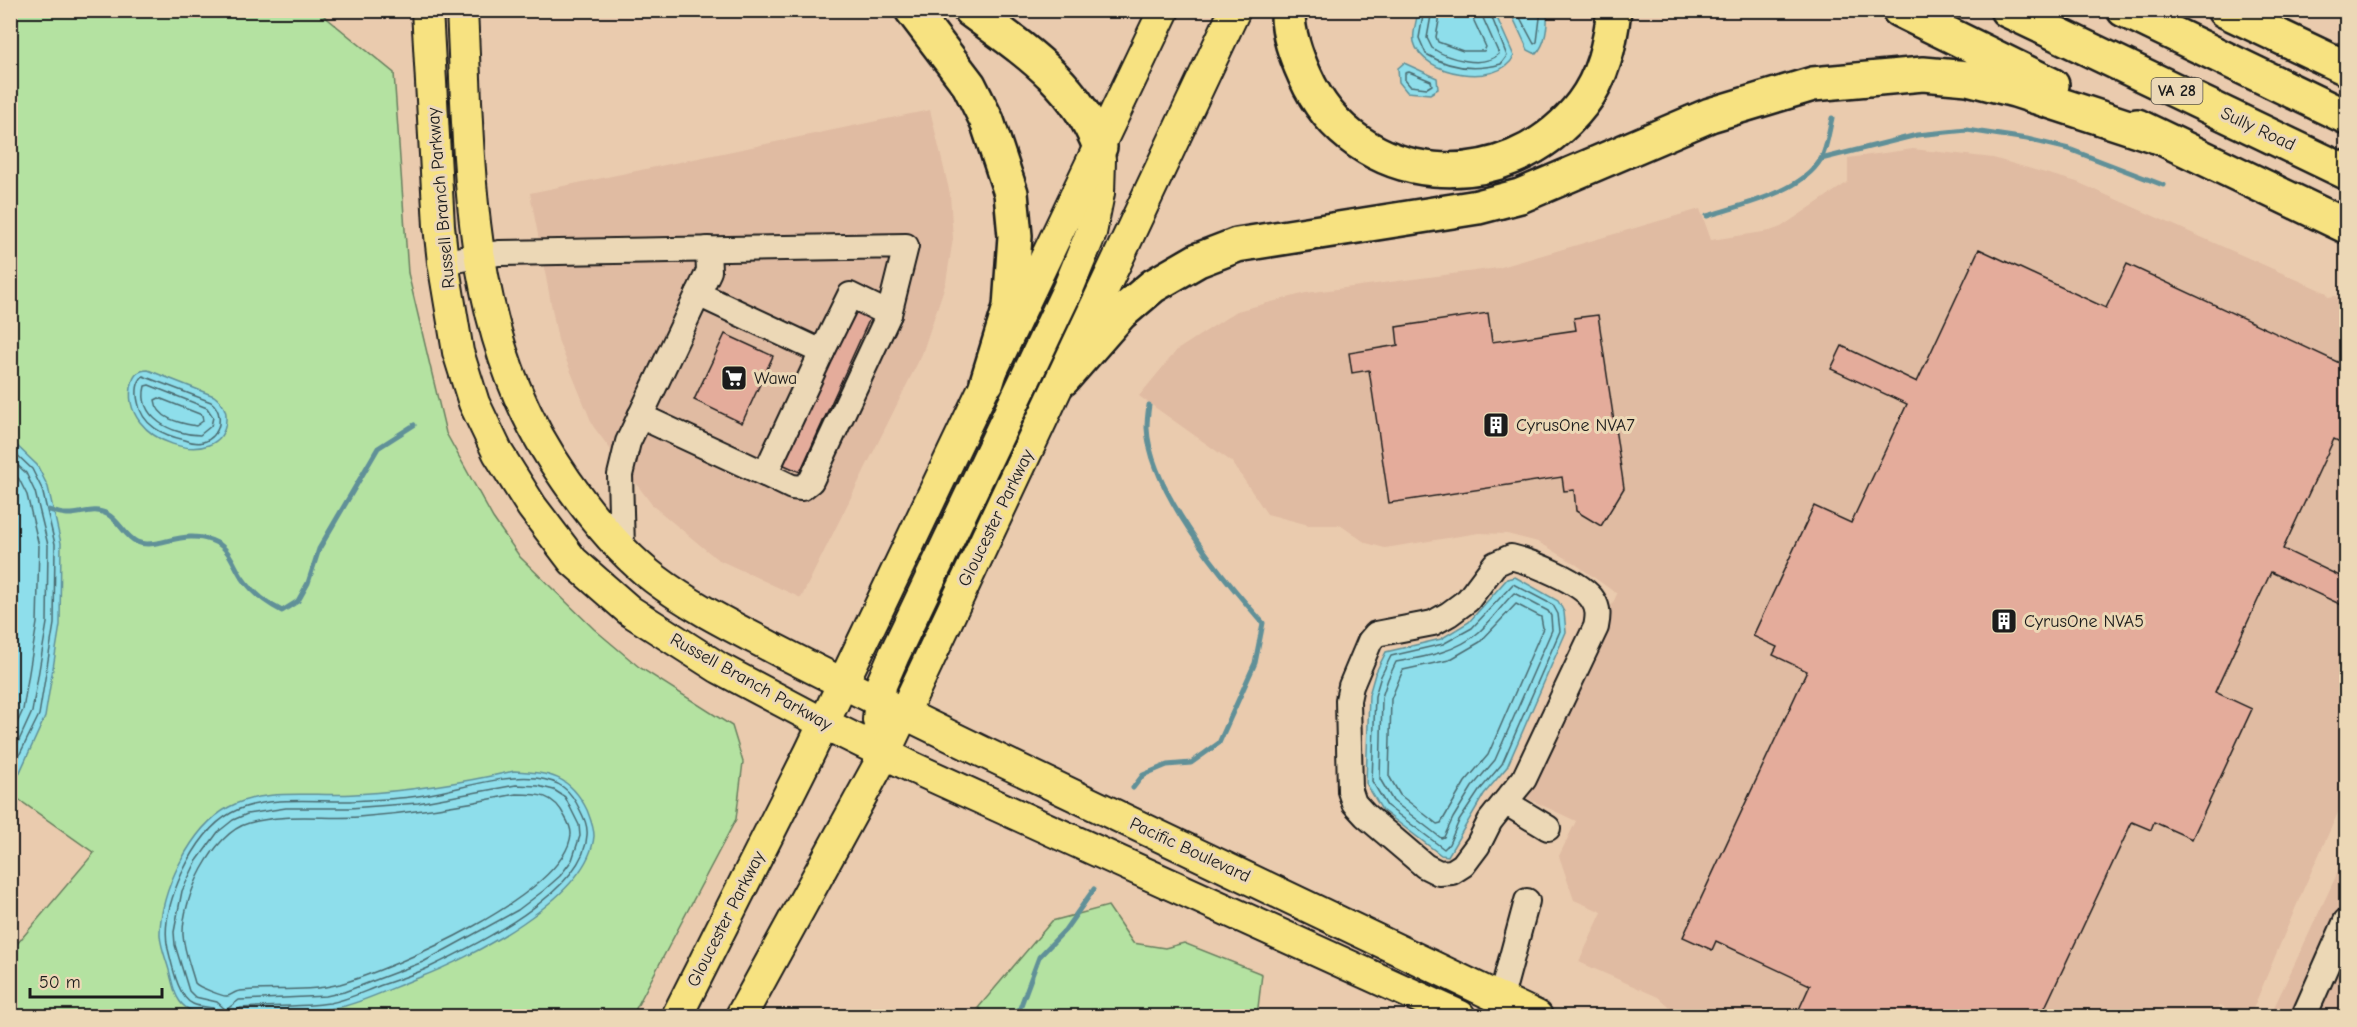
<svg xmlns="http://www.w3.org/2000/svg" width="2357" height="1027" font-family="'Comic Neue',sans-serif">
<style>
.built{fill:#e0bba2}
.green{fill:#b4e2a1;stroke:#687f5e;stroke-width:1.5}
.water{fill:#8edeeb;stroke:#609098;stroke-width:1.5}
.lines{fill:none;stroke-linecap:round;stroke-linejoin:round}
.shore{stroke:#4a6a6f;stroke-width:1.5}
.stream{stroke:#609098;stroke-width:5}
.building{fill:#e4ac9b;stroke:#1c1c1c;stroke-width:1.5}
.minor-casing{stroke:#1c1c1c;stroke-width:28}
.major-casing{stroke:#1c1c1c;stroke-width:34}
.highway-casing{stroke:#1c1c1c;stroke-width:38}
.minor{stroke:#ecd8b6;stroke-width:24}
.major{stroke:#f7e281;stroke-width:30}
.highway{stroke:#f7e281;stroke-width:33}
.labels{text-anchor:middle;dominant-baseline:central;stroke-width:6;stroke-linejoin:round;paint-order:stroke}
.shield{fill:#ecd8b6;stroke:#5a544a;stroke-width:1.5}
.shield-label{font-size:16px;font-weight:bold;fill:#1c1c1c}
.street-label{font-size:18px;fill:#1c1c1c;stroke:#ecd8b6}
.poi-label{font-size:18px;fill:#1c1c1c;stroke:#ecd8b6;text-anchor:start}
</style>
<rect width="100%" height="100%" fill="#eacbae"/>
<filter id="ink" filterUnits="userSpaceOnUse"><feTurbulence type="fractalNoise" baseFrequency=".0167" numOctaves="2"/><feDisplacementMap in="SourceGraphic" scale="12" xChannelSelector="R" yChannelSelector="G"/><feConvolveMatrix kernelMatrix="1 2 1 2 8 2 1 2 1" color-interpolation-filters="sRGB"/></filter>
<g filter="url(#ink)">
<!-- built -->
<g class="built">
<polygon points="930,110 950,194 953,239 946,282 922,354 801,598 717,559 653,506 593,426 558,340 530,193"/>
<polygon points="1913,149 1993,158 2077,182 2327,293 2328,297 2335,296 2346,302 2346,795 2303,890 2250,1016 2241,1016 2220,1005 2215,1016 1679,1016 1658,997 1579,962 1602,912 1574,900 1559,856 1576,821 1520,795 1565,707 1617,594 1574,563 1549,548 1538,542 1507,534 1479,533 1385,548 1366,543 1340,525 1309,525 1267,514 1232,462 1139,396 1177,350 1237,311 1306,293 1498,268 1700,209 1711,240 1770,231 1781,227 1848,182 1848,158"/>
<polygon points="2346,855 2346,1016 2270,1016"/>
</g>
<!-- green -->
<g class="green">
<polygon points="11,11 318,11 394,73 408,273 446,433 493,518 520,557 594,629 639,667 732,726 743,762 736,819 632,1016 11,1016 11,951 94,853 11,794"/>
<polygon points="1108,906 1133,943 1165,948 1184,943 1262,974 1257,1016 991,1016 978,1008 1052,921"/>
</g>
<!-- water -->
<g class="water">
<path d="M1418,11H1494L1514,56C1499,88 1422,76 1414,42C1412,33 1417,20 1418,11Z"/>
<path d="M1510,11H1547C1548,25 1546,44 1536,54L1528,50Z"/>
<polygon points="1404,63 1437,78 1438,89 1430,94 1407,92 1399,82 1398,68"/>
<path d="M148,370L214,396C222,402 227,409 226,419C225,474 116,443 132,383C134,374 139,370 148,370Z"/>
<polygon points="11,440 37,465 48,487 61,543 60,625 45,717 19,774 11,783"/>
<polygon points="1515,577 1558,601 1564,612 1566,632 1507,767 1484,794 1448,856 1441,855 1382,810 1366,783 1369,695 1375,674 1386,652 1441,639 1469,622 1507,579"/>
<path d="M514,771C550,773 570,775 587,810C590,818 594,827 594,836C589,897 469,959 418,978C394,987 370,999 345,1006C318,1012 214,1019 190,1010C177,1004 174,990 171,978C168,963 161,950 160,935C159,893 191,827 229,807C267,787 314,797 355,794C409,791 461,783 514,771Z"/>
</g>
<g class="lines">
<!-- shore -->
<g class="shore">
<path d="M1424,10L1419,38L1426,54C1449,68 1475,71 1501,64L1507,56L1489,10"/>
<path d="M1432,10L1427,38L1432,48C1448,59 1483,69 1499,54L1483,18L1482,10"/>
<polyline points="1441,10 1436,37 1438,42 1463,51 1484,51 1486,47 1474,21 1472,10"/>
<polyline points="1516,10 1534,44 1537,42 1541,10"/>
<polygon points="1409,72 1431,81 1432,85 1427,88 1410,86 1405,80 1405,73"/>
<path d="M143,376L211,402C225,413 221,437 203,442C197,444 190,442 185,440C163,435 142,426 138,402C136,393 136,383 143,376Z"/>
<path d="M149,385L207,408L213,417L211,426L200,435C173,435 137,418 145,386Z"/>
<path d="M159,398L202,415L203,421L196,426C180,423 157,419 155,400Z"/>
<polyline points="10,448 32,469 42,489 55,544 54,624 39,715 10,774"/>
<polyline points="10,458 26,473 35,492 48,545 47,623 32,712 10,760"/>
<polyline points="10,471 19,479 27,495 39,546 37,623 23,710 10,738"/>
<polygon points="1513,584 1553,605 1558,614 1560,631 1502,764 1479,791 1459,821 1449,844 1444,849 1387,806 1372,781 1375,696 1381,676 1391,656 1443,644 1472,628"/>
<path d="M1514,593L1548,611L1551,616L1552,630L1495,760L1472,787L1453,818L1444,837L1441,838L1393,801L1380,779L1382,697L1388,679L1396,662C1425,657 1457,652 1479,632C1492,620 1502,605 1514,593Z"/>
<polygon points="1516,604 1541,617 1543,628 1488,755 1465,782 1441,823 1437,824 1400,795 1389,776 1391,699 1403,670 1449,660 1480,642"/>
<polygon points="516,785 538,786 554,790 565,797 579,825 580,836 572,860 560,876 543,891 518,910 423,962 344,992 326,996 239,1000 226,1010 217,1002 195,997 189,991 175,945 174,932 182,891 196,862 218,832 233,820 247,814 286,808 350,808 418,803"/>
<path d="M516,794C539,794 554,794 565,817C568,822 571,828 571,834C566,895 393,969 340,984C313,991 282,989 254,990C248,991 241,990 236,992C233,993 230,996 227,996C224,997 198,987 195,983C191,968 184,951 183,935C182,899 212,833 249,823C285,813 322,819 358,817C412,813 464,805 516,794Z"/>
<path d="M217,1016L213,1008C207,1007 199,1007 193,1004C178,998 172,964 168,949C162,924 172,895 182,873C193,850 209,825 231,813C264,795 313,802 350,801C372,800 396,799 418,796C455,791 500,774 536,778C560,781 570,789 580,810C584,818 588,826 587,835C585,892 474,946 428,968C413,975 396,980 379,986C363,992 347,1000 330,1003C301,1007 270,1006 241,1008L236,1011L235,1016"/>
</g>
<!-- stream -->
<g class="stream">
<polyline points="1821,159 1917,135 1967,130 2027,139 2069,149 2163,185"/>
<path d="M1707,216C1742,205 1802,192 1821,159C1827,148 1829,131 1832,118"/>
<path d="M49,510C55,512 61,514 67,514C81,515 94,506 107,514C119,520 125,537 137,542C157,551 185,526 217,543C229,549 234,565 241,576C251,591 266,603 282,611L298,601L308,583L319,549L378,448L414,425"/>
<path d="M1133,788L1143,775L1167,765L1191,763L1219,743L1255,663L1263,623C1222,577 1150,491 1147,428C1147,420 1148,412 1149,405"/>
<polyline points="1017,1016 1039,957 1065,930 1094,889"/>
</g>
</g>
<!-- building -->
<g class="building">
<polygon points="1979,249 2106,308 2127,264 2346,366 2346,445 2334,439 2283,549 2346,579 2346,607 2271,572 2215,692 2252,709 2192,839 2154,822 2151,830 2132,822 2041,1016 1796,1016 1810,985 1716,941 1712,950 1683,937 1807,671 1773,655 1777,647 1753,636 1814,506 1851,523 1907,404 1831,369 1842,346 1917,382"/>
<polygon points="852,310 870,318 800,472 782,464"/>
<polygon points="1488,313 1492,342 1576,330 1574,318 1598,315 1624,488 1601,526 1576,511 1574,490 1564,491 1562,477 1389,503 1369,370 1352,373 1349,353 1398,345 1396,327"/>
<polygon points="725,334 773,356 742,423 694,400"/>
</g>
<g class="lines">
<defs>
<g id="minor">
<polyline points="443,262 499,253 906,246 889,314 811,481 802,488 792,487 765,474"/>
<polyline points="822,352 850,295 889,314"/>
<polyline points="640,416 765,474 822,352 698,294"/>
<polyline points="622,548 620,475 628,442 709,271 708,249"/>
<path d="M1505,802L1490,821L1478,845L1463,865L1452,872L1439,873L1425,866L1365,815L1354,803L1350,791L1348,700L1351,686L1370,641L1376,634L1433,623L1449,614L1468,600L1495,564L1511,557C1531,562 1582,582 1593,600C1599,609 1598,617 1596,627L1524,779L1505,802L1548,828"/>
<polyline points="1496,1016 1527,901"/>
<polyline points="2304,1016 2346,921"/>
</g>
<g id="major">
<polyline points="427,10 439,226 443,262 458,352 474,403 498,453 532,507 573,561 630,611 719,668 823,723 914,768 1460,1016"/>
<path d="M462,10C469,147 466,289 527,414C553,468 607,543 655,579C692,607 733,627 773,648C843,684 913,718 983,752C1168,840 1353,927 1537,1016"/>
<polyline points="878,720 881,685 894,655 1068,289 1091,233 1099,193 1100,159"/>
<polyline points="677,1016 810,752 1164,10"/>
<polyline points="741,1016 885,753 1235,10"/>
</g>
<g id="highway">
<polyline points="912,10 969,85 987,121 1011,193 1015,236 1010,307 987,382"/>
<path d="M970,10C1024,50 1075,82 1100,147"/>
<path d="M1288,10C1287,33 1296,56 1305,76C1355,190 1507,201 1582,104C1603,77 1610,44 1614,10"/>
<polyline points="1899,10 2052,85"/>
<polyline points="2007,10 2346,172"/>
<polyline points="2124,10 2346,117"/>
<polyline points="2224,10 2346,68"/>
<polyline points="2137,126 2346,226"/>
<polyline points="1063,379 1120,314 1153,286 1198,260 1237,245 1478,207 1520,196 1710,115 1813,84 1923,74 1968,78 2015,90 2156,136"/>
</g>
</defs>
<!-- minor casing -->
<use href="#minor" class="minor-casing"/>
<!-- major casing -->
<use href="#major" class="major-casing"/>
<!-- highway casing -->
<use href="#highway" class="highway-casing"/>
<!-- minor -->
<use href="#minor" class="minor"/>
<!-- major -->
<use href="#major" class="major"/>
<!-- highway -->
<use href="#highway" class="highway"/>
</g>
</g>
<!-- icons -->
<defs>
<symbol id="supermarket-square" viewBox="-11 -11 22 22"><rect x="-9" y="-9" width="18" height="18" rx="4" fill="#1c1c1c" stroke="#ecd8b6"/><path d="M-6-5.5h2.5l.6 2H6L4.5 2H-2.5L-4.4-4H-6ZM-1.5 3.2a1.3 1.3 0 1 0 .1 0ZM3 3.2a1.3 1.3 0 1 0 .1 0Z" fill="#fff"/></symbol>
<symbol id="building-square" viewBox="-11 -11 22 22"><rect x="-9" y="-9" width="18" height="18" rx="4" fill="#1c1c1c" stroke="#ecd8b6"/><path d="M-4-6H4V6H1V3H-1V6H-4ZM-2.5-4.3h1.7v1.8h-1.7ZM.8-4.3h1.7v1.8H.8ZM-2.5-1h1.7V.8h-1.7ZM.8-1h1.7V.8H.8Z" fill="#fff"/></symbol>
</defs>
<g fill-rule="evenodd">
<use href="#supermarket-square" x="719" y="363" width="30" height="30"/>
<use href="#building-square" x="1481" y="410" width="30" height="30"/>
<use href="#building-square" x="1989" y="606" width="30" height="30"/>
</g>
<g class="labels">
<!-- shield labels -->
<rect class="shield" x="2151.5" y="78" width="51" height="26" rx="4.5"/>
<g class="shield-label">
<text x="2177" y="91">VA 28</text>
</g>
<!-- street labels -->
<g class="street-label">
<text transform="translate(2258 129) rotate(25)">Sully Road</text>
<text transform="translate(441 198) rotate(-95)">Russell Branch Parkway</text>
<text transform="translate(996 518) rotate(-64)">Gloucester Parkway</text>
<text transform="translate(751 682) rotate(29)">Russell Branch Parkway</text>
<text transform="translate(1190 850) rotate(25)">Pacific Boulevard</text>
<text transform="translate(726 919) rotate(-63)">Gloucester Parkway</text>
</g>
<!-- poi labels -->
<g class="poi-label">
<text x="754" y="378">Wawa</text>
<text x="1516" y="425">CyrusOne NVA7</text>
<text x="2024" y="621">CyrusOne NVA5</text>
</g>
</g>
<!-- margin -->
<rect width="2357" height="1027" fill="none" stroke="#ecd8b6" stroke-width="36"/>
<rect x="18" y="18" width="2321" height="991" fill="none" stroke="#1c1c1c" stroke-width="2" filter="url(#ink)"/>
<!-- scale -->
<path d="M30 988v9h132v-9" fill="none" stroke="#1c1c1c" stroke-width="3"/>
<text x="39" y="988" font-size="18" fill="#1c1c1c" stroke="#ecd8b6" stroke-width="4.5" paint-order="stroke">50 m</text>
</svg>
